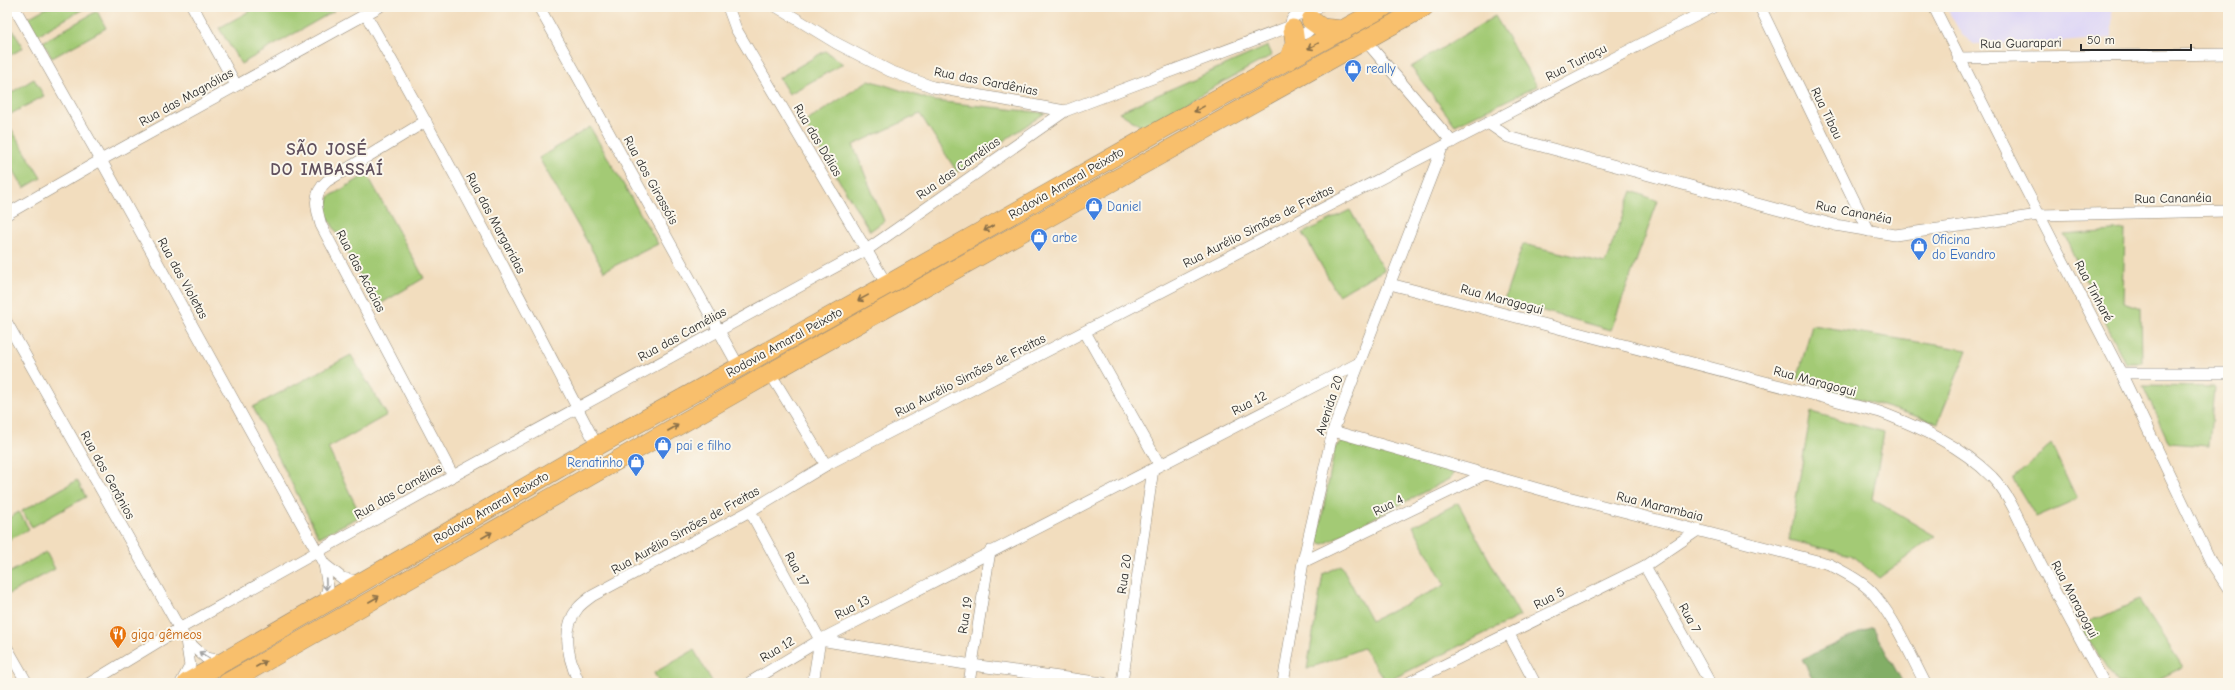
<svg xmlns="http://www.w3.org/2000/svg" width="2235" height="690" font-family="'Comic Neue',sans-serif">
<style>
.built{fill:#ddd5f6}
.green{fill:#a3ca75;stroke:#677a50}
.forest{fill:#82ae66;stroke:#566c48}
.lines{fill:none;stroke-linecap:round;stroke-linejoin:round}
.minor-casing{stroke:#8e8474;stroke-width:12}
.trunk-casing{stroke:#8e8474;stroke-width:20}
.minor{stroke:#fff;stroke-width:11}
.trunk{stroke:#f8bf6c;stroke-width:19}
.oneway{stroke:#876e48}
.oneway2{stroke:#a0a0a0}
.labels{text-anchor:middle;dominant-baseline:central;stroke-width:4;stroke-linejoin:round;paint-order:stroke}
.street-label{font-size:13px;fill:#2b2b2b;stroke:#fbf7ec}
.shop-label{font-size:13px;fill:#366cbe;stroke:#fbf7ec;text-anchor:start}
.food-label{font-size:13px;fill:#c56008;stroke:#fbf7ec;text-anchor:start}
.district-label{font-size:17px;font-weight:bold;letter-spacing:1px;fill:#61515e;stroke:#fbf7ec}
</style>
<rect width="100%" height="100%" fill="#fbf7ec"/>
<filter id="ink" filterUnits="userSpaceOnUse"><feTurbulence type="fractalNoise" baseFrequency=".025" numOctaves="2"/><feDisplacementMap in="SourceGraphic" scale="8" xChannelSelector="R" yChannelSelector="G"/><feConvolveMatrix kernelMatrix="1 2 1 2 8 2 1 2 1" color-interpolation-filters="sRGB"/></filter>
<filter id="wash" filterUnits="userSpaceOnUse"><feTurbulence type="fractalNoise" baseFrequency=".012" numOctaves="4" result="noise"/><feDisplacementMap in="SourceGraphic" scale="16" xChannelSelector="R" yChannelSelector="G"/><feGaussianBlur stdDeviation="0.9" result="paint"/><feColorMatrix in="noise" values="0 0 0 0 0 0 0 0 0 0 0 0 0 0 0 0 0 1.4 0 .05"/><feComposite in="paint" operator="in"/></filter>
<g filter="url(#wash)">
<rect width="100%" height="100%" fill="#f2ddbe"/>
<!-- built -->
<polygon class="built" points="1946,7 2112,7 2112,38 2047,43 1974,44 1962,35"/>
<!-- green -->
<g class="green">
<polygon points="48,7 87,7 37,35 28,18"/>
<polygon points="257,7 329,7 334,11 241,64 219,28"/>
<polygon points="97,11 106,28 52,58 43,42"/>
<polygon points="1495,16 1537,86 1455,125 1411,67"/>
<polygon points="14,31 23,48 7,57 7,35"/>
<polygon points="1268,46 1272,55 1142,127 1119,112"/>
<polygon points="825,51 843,64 789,94 779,78"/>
<polygon points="34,79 44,96 7,116 7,95"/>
<polygon points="869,80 934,101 1045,113 957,172 920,114 853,145 884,221 870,231 804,123"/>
<polygon points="9,125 41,178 24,188 7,159 7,126"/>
<polygon points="590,127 658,244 604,271 539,158"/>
<polygon points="367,174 424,278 377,306 325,212 329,197"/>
<polygon points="1632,191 1658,201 1611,330 1504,300 1523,244 1605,263"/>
<polygon points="1350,210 1384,270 1338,295 1303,233"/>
<polygon points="2125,230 2123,302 2141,308 2142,363 2125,363 2064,235"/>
<polygon points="1812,325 1967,350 1938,423 1797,380"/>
<polygon points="351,355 387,415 328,448 361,516 319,537 253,407"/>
<polygon points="2143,386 2214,387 2209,446 2169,443"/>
<polygon points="1811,412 1884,432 1872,499 1935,536 1879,578 1851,555 1789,540"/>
<polygon points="1348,439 1452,468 1453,474 1449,479 1324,544 1319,543 1318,538 1335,447"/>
<polygon points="2051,444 2077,499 2036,517 2013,479"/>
<polygon points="77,480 86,497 32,527 22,511"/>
<polygon points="1458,503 1520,616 1386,682 1363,648 1307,669 1323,574 1341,565 1371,621 1445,585 1413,526"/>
<polygon points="19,512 29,529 7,541 7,519"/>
<polygon points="46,552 55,569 7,595 7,574"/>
<polygon points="2139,600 2183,667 2151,683 2117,683 2080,627"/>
<polygon points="694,650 713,683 659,683 654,673"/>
</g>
<!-- forest -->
<polygon class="forest" points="1872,627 1903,683 1815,683 1802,659"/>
</g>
<g filter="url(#ink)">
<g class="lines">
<defs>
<g id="minor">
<polyline points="14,7 101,160 324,564 328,587 324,603"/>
<polyline points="193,7 236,85"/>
<polyline points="539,7 739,367"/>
<polyline points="728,7 736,29 887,285"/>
<polyline points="777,7 836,43 890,71 933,87 1065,111"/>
<polyline points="1760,7 1869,231"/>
<polyline points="1934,7 2020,178 2121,373 2211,562 2228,588"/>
<circle cx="1301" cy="24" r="10"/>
<path d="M366,15C447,157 522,301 597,446"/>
<polyline points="1307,15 1318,7"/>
<polyline points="1365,40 1452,142"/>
<polyline points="1958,58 2228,54"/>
<path d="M426,121L327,181C312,194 316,208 321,225L453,476"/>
<polyline points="1488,123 1508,137 1835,225 1895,235 2039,215 2228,211"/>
<polyline points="7,214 101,160 379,7"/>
<path d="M1390,284L1880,412C1921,428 1960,445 1992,477C2012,498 2021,526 2034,551C2056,596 2081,639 2104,683"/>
<polyline points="7,323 186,640 206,658 224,661"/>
<polyline points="1085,332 1159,464"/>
<polyline points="770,373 826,465"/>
<polyline points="2121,373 2228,373"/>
<path d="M1333,431L1556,494L1829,564C1845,573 1865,582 1876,597C1897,623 1910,654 1925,683"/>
<polyline points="750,511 820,640"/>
<polyline points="1303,562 1485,474"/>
<polyline points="324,564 342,578 361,582"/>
<polyline points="1645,566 1710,683"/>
<polyline points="1509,634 1535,683"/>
<polyline points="820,640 972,665 1103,683"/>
<polyline points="7,648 27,683"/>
<polyline points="90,683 179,629 453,476 868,249 1065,111 1291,26"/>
<polyline points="181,683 190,666 186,640"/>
<path d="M579,683C569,661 560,630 578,608C581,604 587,600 592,596L750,511L826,465L1713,7"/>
<polyline points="749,683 820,640 1357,364"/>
<polyline points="813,683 820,640"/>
<polyline points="969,683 990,551"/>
<polyline points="1122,683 1153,469"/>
<polyline points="1283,683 1303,562 1333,431 1442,148"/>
<polyline points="1408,683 1645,566 1698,530"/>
</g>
<g id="trunk">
<polyline points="1311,20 1322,28 1343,30"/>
<polyline points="1289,60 1295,43 1293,29"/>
<polyline points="187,683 597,446 887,285 1164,128 1384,7"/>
<polyline points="227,683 770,373 1424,7"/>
</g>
</defs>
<!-- minor casing -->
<use href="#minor" class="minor-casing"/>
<!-- trunk casing -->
<use href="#trunk" class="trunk-casing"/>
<!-- minor -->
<use href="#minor" class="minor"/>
<!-- trunk -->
<use href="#trunk" class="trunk"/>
</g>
<!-- one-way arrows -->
<defs><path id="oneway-shaft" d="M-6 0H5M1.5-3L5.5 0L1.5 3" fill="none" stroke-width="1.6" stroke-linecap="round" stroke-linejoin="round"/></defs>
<g class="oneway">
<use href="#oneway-shaft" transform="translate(1313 46) rotate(151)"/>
<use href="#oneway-shaft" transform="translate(1199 109) rotate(151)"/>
<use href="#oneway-shaft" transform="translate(989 228) rotate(150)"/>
<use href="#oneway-shaft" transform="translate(863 298) rotate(151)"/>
<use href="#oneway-shaft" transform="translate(673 428) rotate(-30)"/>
<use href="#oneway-shaft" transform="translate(487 535) rotate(-30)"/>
<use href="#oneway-shaft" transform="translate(374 599) rotate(-30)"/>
<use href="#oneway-shaft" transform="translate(261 664) rotate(-30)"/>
</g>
<g class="oneway2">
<use href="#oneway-shaft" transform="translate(326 584) rotate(88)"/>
<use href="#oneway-shaft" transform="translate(204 655) rotate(-147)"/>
</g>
</g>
<!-- icons -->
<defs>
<symbol id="shop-pin" viewBox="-11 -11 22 30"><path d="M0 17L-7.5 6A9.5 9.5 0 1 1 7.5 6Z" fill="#3f7fe0" stroke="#fbf7ec"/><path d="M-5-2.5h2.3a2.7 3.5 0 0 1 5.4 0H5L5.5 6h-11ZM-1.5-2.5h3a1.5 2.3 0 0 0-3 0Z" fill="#fff"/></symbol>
<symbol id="restaurant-pin" viewBox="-11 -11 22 30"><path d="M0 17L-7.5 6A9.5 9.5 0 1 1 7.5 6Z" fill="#e8710a" stroke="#fbf7ec"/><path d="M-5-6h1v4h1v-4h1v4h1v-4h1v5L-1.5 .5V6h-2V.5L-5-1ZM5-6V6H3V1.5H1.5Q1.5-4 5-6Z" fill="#fff"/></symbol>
</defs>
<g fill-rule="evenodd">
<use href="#shop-pin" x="1343" y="58" width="20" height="27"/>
<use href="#shop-pin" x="1084" y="196" width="20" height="27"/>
<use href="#shop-pin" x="1029" y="227" width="20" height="27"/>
<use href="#shop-pin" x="1909" y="236" width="20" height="27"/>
<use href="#shop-pin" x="653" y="435" width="20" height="27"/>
<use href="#shop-pin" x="626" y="452" width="20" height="27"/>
<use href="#restaurant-pin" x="108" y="624" width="20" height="27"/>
</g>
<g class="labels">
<!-- street labels -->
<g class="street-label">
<text transform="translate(2021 43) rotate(-1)">Rua Guarapari</text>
<text transform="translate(1576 62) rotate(-27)">Rua Turiaçu</text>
<text transform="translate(986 81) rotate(11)">Rua das Gardênias</text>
<text transform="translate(186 97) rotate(-29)">Rua das Magnólias</text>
<text transform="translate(1827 113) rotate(64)">Rua Tibau</text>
<text transform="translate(818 140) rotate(59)">Rua das Dálias</text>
<text transform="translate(958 168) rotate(-35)">Rua das Camélias</text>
<text transform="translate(651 180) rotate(61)">Rua dos Girassóis</text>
<text transform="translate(1066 183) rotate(-30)">Rodovia Amaral Peixoto</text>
<text transform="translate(2173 198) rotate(-1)">Rua Cananéia</text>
<text transform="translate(1854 212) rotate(11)">Rua Cananéia</text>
<text transform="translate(496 223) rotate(62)">Rua das Margaridas</text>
<text transform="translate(1258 226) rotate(-27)">Rua Aurélio Simões de Freitas</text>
<text transform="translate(361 271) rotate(62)">Rua das Acácias</text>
<text transform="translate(183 278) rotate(61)">Rua das Violetas</text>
<text transform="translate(2094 291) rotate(62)">Rua Tinharé</text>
<text transform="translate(1502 299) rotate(15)">Rua Maragogui</text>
<text transform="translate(682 334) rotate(-29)">Rua das Camélias</text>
<text transform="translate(784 342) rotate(-29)">Rodovia Amaral Peixoto</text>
<text transform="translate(970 375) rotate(-27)">Rua Aurélio Simões de Freitas</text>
<text transform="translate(1815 381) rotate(15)">Rua Maragogui</text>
<text transform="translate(1249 403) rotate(-27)">Rua 12</text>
<text transform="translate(1329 405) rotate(-72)">Avenida 20</text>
<text transform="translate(108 475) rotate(61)">Rua dos Gerânios</text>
<text transform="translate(398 491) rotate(-30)">Rua das Camélias</text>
<text transform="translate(1388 505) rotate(-26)">Rua 4</text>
<text transform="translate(1660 506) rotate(14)">Rua Marambaia</text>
<text transform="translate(491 507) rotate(-30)">Rodovia Amaral Peixoto</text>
<text transform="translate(685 530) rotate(-29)">Rua Aurélio Simões de Freitas</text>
<text transform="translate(797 569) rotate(62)">Rua 17</text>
<text transform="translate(1124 574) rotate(-82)">Rua 20</text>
<text transform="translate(1549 598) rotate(-27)">Rua 5</text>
<text transform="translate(2075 599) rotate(62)">Rua Maragogui</text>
<text transform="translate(852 607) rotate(-27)">Rua 13</text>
<text transform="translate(965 615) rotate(-81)">Rua 19</text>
<text transform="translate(1690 618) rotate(61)">Rua 7</text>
<text transform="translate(777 649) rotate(-31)">Rua 12</text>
</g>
<!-- shop labels -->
<g class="shop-label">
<text x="1366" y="68">really</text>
<text x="1107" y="206">Daniel</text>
<text x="1052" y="237">arbe</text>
<text x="1932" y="239">Oficina<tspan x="1932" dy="15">do Evandro</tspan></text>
<text x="676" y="445">pai e filho</text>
<text x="623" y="462" text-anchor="end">Renatinho</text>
</g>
<!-- food labels -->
<g class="food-label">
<text x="131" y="634">giga gêmeos</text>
</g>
<!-- district labels -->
<g class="district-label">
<text x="327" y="149">SÃO JOSÉ<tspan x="327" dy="20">DO IMBASSAÍ</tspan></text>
</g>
</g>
<!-- margin -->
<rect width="2235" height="690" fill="none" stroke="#fbf7ec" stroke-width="24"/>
<!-- scale -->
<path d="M2081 44v6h110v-6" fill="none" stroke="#2b2b2b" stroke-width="2"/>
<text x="2087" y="44" font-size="12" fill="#2b2b2b" stroke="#fbf7ec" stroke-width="3" paint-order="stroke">50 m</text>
</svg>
